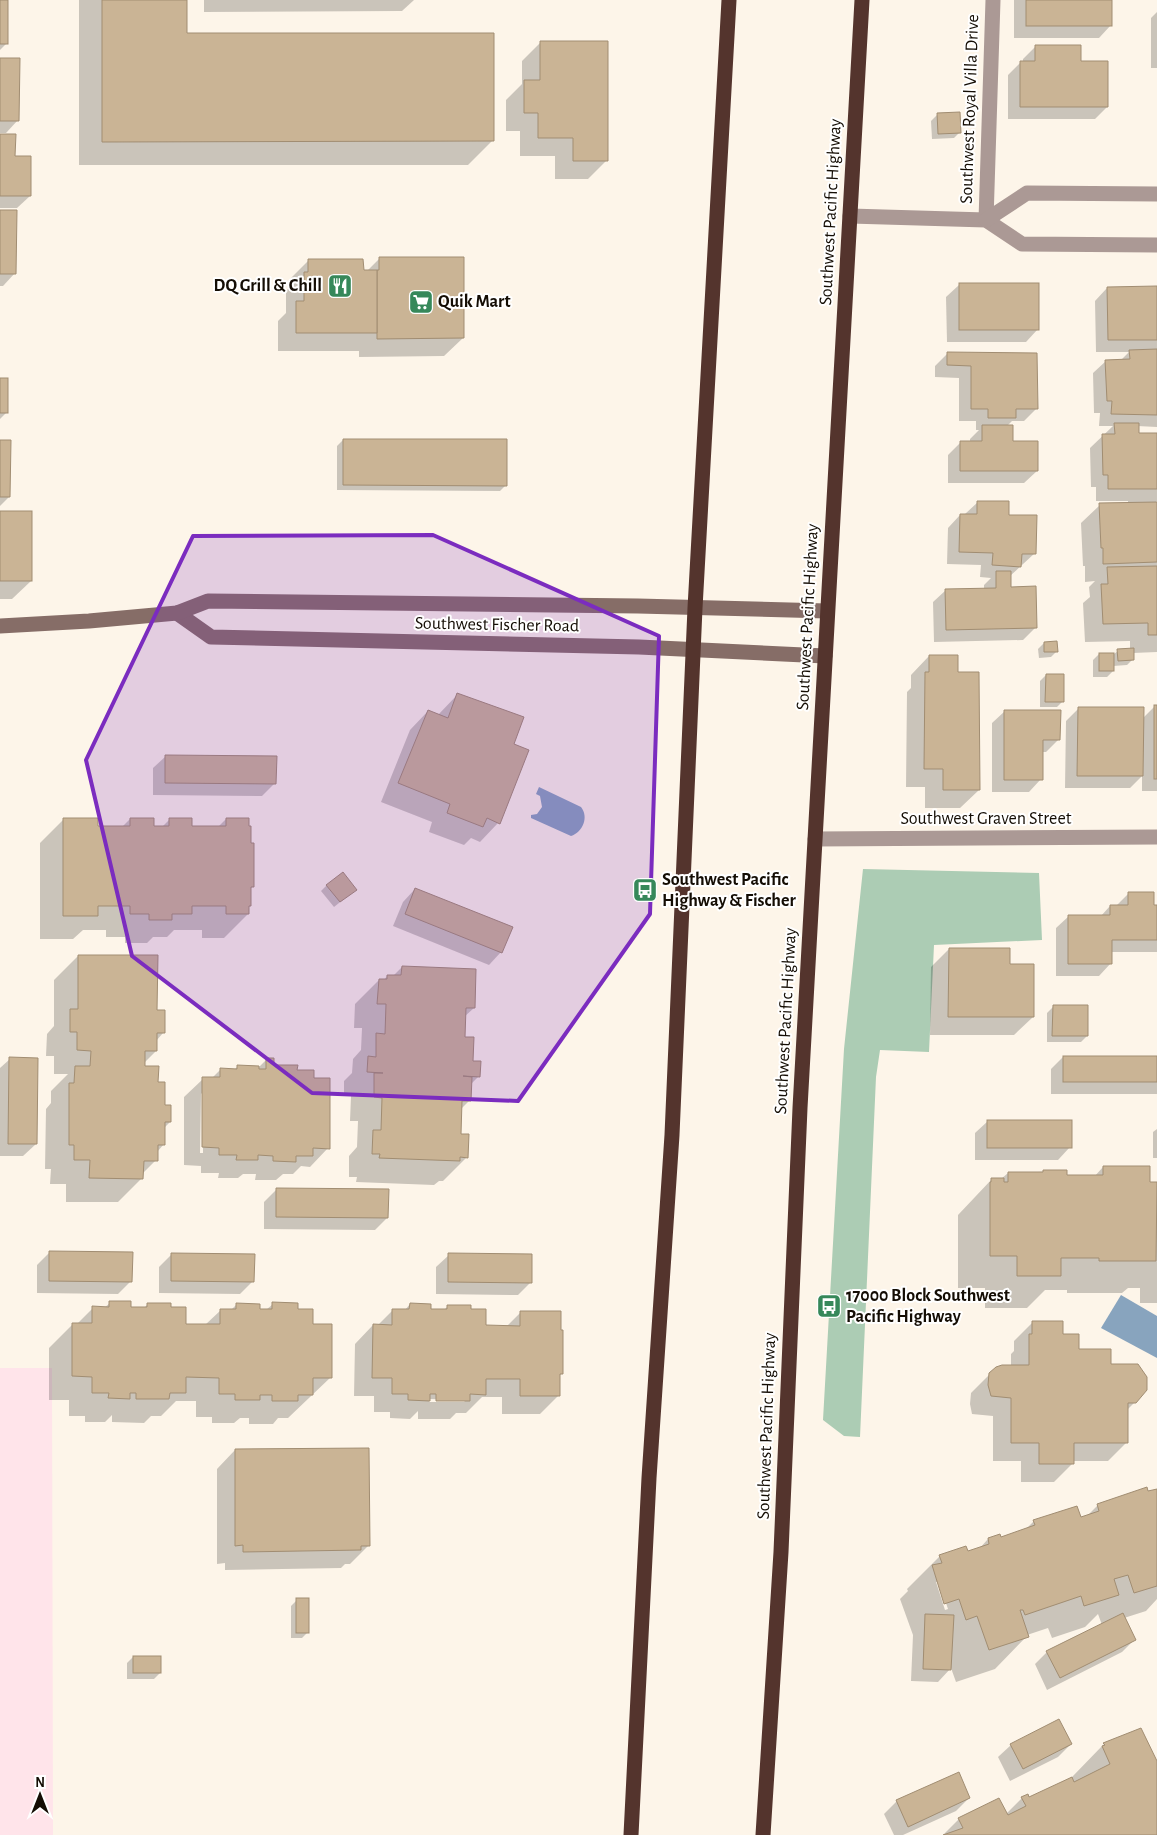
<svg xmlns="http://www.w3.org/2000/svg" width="1157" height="1835" font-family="'Alegreya Sans',sans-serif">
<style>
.industrial{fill:#ffe4ea}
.forest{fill:#acccb4}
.water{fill:#88a4be}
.shadow{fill:#0003;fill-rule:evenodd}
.building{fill:#cab495;stroke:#a18d72}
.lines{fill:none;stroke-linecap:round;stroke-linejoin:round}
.street{stroke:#ab9995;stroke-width:15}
.secondary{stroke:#866d67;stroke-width:15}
.highway{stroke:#54342d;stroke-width:15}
.marked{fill:#7b2cbf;fill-opacity:0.2;stroke:#7b2cbf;stroke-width:4;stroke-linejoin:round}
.labels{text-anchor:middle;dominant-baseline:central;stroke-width:4;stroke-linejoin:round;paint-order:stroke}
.street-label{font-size:18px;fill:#140d04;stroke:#fff}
.poi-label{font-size:18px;font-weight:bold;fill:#140d04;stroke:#fff;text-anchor:start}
</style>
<rect width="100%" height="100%" fill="#fdf5e9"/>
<!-- industrial -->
<polygon class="industrial" points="0,1368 52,1368 53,1835 0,1835"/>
<!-- forest -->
<polygon class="forest" points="863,869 1039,873 1042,940 934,945 929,1052 880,1050 876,1077 860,1437 844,1436 823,1420 844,1049"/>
<!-- water -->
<g class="water">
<path d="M539,787L581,807C589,817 583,832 571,836L531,818V815L537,814L542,807L540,796L536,794Z"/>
<polygon points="1121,1295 1157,1316 1157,1358 1101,1328"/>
</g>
<!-- shadow -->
<g class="shadow">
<polygon points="0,0 6,0 6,44 0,50"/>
<polygon points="79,0 186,0 186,34 492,141 468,165 79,165"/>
<polygon points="204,0 414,0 402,11 204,12"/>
<polygon points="1014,0 1111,0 1111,25 1099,38 1014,38"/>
<polygon points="1157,12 1157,68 1151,68 1151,18"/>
<polygon points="541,42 607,160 588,179 555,179 555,156 520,156 520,131 506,131 506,100 522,84 522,61"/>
<polygon points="1036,46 1080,63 1107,107 1095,119 1008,119 1008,75 1021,62 1023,62 1023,59"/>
<polygon points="0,59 18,120 6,133 0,133"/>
<polygon points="958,114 960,132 954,138 932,139 931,121 937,115"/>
<polygon points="0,135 14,157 30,196 17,208 0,208"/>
<polygon points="0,211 15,273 3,286 0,286"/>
<polygon points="380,258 463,338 444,356 359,357 359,351 278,351 278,321 286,313 286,291 290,287 290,279 308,261 366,272"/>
<polygon points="959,285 1038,329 1026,342 947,342 946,297"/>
<polygon points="1157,287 1157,427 1137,426 1137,434 1157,434 1157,501 1155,503 1157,503 1157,652 1133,653 1133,659 1127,665 1113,666 1113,671 1107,677 1093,677 1093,660 1099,654 1114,654 1118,651 1130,650 1130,641 1085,642 1083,603 1090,597 1089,587 1095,581 1085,582 1085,566 1083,566 1081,523 1100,505 1128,504 1128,501 1096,501 1096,487 1091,487 1090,448 1113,426 1099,426 1100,413 1094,413 1093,373 1106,361 1120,361 1129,352 1096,352 1095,301 1107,288"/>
<polygon points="948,353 1035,355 1037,408 1024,421 1012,421 1006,427 1012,442 1037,471 1024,483 948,483 948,455 961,442 970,442 970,439 979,430 976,430 976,421 959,421 959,378 935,377 935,366"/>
<polygon points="0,379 7,412 0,419"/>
<polygon points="343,440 506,485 500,491 337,490 337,446"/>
<polygon points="0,442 9,497 0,506"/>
<polygon points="978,502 1008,516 1035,553 1010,576 1010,588 1036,627 1023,640 934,642 933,602 946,590 984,589 984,585 991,578 980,577 981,565 947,564 948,528 960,515 965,514"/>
<polygon points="0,512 31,581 12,599 0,599"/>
<polygon points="1044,643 1057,651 1051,657 1039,658 1038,649"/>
<polygon points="929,656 956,673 979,790 960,808 925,808 925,787 906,787 907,692 911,688 911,675"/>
<polygon points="1046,675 1063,701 1057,707 1040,707 1040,681"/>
<polygon points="458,694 513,745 498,823 480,842 471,838 464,845 429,832 432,822 381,802 410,730 428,711 438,715"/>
<polygon points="1155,706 1157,706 1157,791 1142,791 1142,776 1130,788 1065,788 1066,721 1078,709 1143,718"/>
<polygon points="1005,711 1059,739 1046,752 1041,752 1041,779 1029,792 992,792 992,723"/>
<polygon points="166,756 275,783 262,796 153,795 153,768"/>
<polygon points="64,819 97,827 122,827 130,819 153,827 162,827 170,819 191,827 218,827 226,819 250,845 253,886 250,889 250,906 248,908 248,914 224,938 202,938 202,930 174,930 167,937 153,937 147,943 125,943 125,937 106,937 106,930 83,930 73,939 40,939 40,843"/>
<polygon points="327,885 349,895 334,907 321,891"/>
<polygon points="415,889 501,952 489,965 393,926 403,902"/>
<polygon points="1129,893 1152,906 1157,906 1157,952 1111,952 1111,963 1099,976 1056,976 1056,928 1069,916 1101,916 1110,906 1116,906"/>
<polygon points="949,949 1033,1017 1014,1035 930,1035 931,967"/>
<polygon points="78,956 156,1011 163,1033 156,1041 156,1051 144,1063 143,1067 157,1084 170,1122 164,1128 164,1144 157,1152 156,1160 142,1174 142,1178 118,1202 66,1202 66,1184 50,1184 51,1169 45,1169 46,1109 51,1103 51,1091 68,1074 54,1074 54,1056 46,1056 47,1034 54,1026 54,980"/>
<polygon points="402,967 474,1008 464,1017 463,1038 479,1076 470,1085 469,1101 461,1109 459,1135 467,1157 443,1181 439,1181 434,1185 356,1182 357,1177 349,1177 349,1156 357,1147 358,1121 350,1121 351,1096 344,1096 344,1081 352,1073 353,1059 361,1050 362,1028 354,1028 355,1004 379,980 384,980 387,976 393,976"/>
<polygon points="1053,1007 1087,1036 1081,1042 1047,1042 1047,1013"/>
<polygon points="1063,1057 1157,1057 1157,1094 1051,1094 1051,1069"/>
<polygon points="10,1059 36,1144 23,1156 0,1156 0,1068"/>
<path d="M266,1060L273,1066L296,1071L313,1080L328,1148L310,1167L301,1166L293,1174H283L276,1180H255L256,1174H243L238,1178H218L219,1173H201V1166L184,1165V1097L203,1079H211L220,1070H234L238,1066L259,1067ZM203,1092V1153H200L201,1094Z"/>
<polygon points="988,1121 1070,1147 1058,1160 975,1160 975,1133"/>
<polygon points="1157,1129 1157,1158 1153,1158 1153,1132"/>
<polygon points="1103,1167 1149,1183 1157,1182 1157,1303 1140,1303 1140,1288 1128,1288 1122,1293 1067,1293 1067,1290 1045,1290 1027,1308 985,1308 985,1288 958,1288 958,1215 992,1179 1001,1179 1008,1173 1066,1171 1066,1177 1094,1177"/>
<polygon points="277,1189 387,1218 375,1230 264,1229 264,1202"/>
<polygon points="50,1252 131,1281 118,1294 37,1293 37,1265"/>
<polygon points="171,1255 253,1281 240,1294 159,1293 159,1267"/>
<polygon points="449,1255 531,1282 518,1295 436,1294 436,1267"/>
<polygon points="110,1303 130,1308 144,1308 148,1304 170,1308 185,1325 205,1325 221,1310 231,1310 237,1304 259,1310 266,1310 273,1304 297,1310 311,1325 331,1377 288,1418 278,1418 273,1424 249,1424 249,1418 240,1418 234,1423 212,1423 212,1417 196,1417 196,1401 176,1401 161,1416 151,1416 144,1423 112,1422 112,1415 105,1422 85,1422 85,1416 69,1416 69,1400 49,1400 49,1348 73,1324 77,1324 93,1308 104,1308"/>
<path d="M410,1304L430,1310H444L448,1306L470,1310L485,1327H506L521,1312L562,1373L559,1376V1395L540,1414H502V1397H482L466,1413H456L450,1419H418V1411L410,1419L390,1418V1412H374V1396H354L355,1344L373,1325L377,1326L393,1310H405ZM429,1399L466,1400L464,1402H429Z"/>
<polygon points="1032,1323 1062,1335 1078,1351 1110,1366 1135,1402 1127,1410 1127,1442 1108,1461 1073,1461 1073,1463 1054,1482 1021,1482 1021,1461 993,1461 993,1416 972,1414 970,1404 971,1393 990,1374 1011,1366 1011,1354 1014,1351 1014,1341"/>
<polygon points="235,1450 369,1545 350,1564 345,1564 341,1568 225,1570 225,1563 217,1564 217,1469"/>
<path d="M1157,1489V1599L1146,1611L1124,1618L1135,1639L1122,1652L1047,1690L1035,1664L1047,1652L1102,1625L1098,1614L1085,1627L1052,1638L1048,1628L1027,1635V1636L995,1669L956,1682L951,1668L938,1682L911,1681L913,1635L900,1599L908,1591L907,1589L940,1556L967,1553L979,1549L988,1539L1000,1538L1025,1530L1034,1521L1080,1519L1086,1517L1098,1505ZM936,1582H939L948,1609L945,1610Z"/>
<polygon points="297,1600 308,1632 302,1638 291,1638 291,1606"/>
<polygon points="133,1657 160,1673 154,1679 127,1679 127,1663"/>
<polygon points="1071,1744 1058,1757 1010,1781 998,1757 1011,1745"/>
<polygon points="1104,1744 1157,1762 1157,1835 943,1835 959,1819 1006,1814 1022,1798 1029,1799 1072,1777"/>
<polygon points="969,1798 956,1811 903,1835 894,1835 884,1814 897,1801"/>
</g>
<!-- building -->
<g class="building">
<rect x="0" y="0" width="8" height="44"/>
<polygon points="102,0 187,0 187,33 494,33 494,141 102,142"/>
<rect x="1026" y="0" width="86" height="26"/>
<polygon points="540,41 608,41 608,161 573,161 573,138 538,138 538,113 524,113 524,80 540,80"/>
<polygon points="1035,45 1081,45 1081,61 1108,61 1108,107 1020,107 1020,61 1035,61"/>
<polygon points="0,58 20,58 19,121 0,121"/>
<polygon points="960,112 961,133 938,134 937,113"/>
<polygon points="0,134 16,134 15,156 31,156 31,196 0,196"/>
<polygon points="0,210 17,210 16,274 0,274"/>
<polygon points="379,257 464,257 464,338 377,339 377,270 379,270"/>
<polygon points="308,259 363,259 364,270 377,270 377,333 296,333 296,301 304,301 304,272 308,272"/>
<rect x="959" y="283" width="80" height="47"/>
<polygon points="1157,286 1157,340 1108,340 1107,287"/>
<polygon points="1157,349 1157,415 1111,414 1112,401 1107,401 1105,360 1130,359 1129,350"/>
<polygon points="947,352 1037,353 1038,409 1016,409 1016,418 988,418 988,409 971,409 971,366 947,365"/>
<rect x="0" y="378" width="8" height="35"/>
<polygon points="1114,423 1139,423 1139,433 1157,433 1157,489 1108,489 1108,475 1103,475 1102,434 1115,434"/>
<polygon points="982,425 1013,425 1013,441 1038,441 1038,471 960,471 960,441 982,441"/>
<polygon points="343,439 507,439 507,486 343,485"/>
<polygon points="0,440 11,440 10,497 0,497"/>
<polygon points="977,501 1009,501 1009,515 1037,515 1036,554 1022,554 1021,567 992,565 993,553 959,552 960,514 977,514"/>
<polygon points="1157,502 1157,562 1103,564 1103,548 1101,548 1099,503"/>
<rect x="0" y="511" width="32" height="70"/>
<polygon points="1157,566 1157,635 1148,635 1148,623 1103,624 1101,584 1108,584 1107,567"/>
<polygon points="996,571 1011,571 1011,587 1036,586 1037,628 946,630 945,589 996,588"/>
<polygon points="1057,641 1058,652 1044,652 1044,642"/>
<polygon points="1134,648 1134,660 1118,661 1117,649"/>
<rect x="1099" y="653" width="15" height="18"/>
<polygon points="929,655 958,655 958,672 979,672 980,790 943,790 943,769 924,769 925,672 929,672"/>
<polygon points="1046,674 1064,674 1064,702 1045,702"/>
<polygon points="457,693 524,717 514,744 529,750 500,824 487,818 483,827 447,813 450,804 398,783 428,710 448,718"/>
<rect x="1154" y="705" width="3" height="74"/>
<polygon points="1078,707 1144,707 1143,776 1077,776"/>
<polygon points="1004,710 1061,710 1060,740 1043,740 1043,780 1004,780"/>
<polygon points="165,755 277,756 276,784 165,783"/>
<polygon points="63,818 98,818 98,826 130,826 130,818 154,818 154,826 169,826 169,818 192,818 192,826 226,826 226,818 249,818 249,826 251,826 251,843 254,843 254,887 251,887 251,906 249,906 249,914 226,914 226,906 192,906 192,914 172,914 172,920 149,920 149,914 130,914 130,906 98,906 98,916 63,916"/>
<polygon points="343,872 357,890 340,902 326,885"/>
<polygon points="415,888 513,927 502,953 405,914"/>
<polygon points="1128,892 1154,892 1154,905 1157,905 1157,940 1112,940 1112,964 1068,964 1068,915 1110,915 1110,905 1128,905"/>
<polygon points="949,948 1010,948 1010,964 1034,964 1034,1017 948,1017"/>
<polygon points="78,955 158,955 157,1010 165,1010 165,1033 157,1033 157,1051 145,1051 145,1066 159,1066 158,1082 165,1082 165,1105 171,1105 171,1122 165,1122 165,1145 158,1145 158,1161 144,1161 143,1179 89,1178 90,1160 74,1160 74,1145 69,1145 69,1083 74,1083 75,1066 90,1066 91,1051 77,1050 77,1032 70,1032 70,1009 78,1009"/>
<polygon points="402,966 476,969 475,1008 466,1008 465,1037 474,1037 473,1061 481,1061 480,1077 463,1076 472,1077 471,1101 462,1101 461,1134 469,1134 468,1158 460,1157 460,1161 379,1158 380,1154 372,1154 373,1130 381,1130 382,1098 374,1097 374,1073 383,1073 367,1072 368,1056 376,1057 376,1033 385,1034 386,1004 377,1004 379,979 387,979 387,975 401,975"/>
<polygon points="1053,1005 1088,1005 1088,1036 1052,1036"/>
<rect x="1063" y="1056" width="94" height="26"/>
<polygon points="9,1057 38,1058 37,1144 8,1144"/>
<polygon points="266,1058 274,1058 274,1065 298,1065 297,1070 314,1070 314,1078 330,1078 330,1149 313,1148 313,1156 296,1156 296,1162 273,1161 273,1156 258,1155 258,1160 236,1160 237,1155 219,1155 219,1148 202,1147 202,1077 220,1077 220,1068 237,1069 237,1065 259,1066 259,1069 266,1069"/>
<rect x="987" y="1120" width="85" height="28"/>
<polygon points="1103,1166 1150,1166 1150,1182 1157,1182 1156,1261 1099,1261 1099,1258 1061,1258 1061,1276 1017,1276 1017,1256 990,1256 990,1182 991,1182 991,1178 1004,1178 1004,1182 1008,1182 1008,1172 1043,1172 1043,1170 1067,1170 1067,1175 1103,1175"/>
<polygon points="276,1188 389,1189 388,1218 276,1217"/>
<polygon points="49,1251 133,1252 132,1282 49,1281"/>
<polygon points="171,1253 255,1254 254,1282 171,1281"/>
<polygon points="448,1253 532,1254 532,1283 448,1282"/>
<polygon points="109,1301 131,1301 131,1307 147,1307 147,1303 171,1303 171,1307 186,1307 186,1324 220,1324 220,1309 236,1309 236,1303 260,1304 260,1309 272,1309 272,1302 298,1303 298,1309 313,1309 313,1324 332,1324 332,1378 313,1378 313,1395 298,1395 298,1401 272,1401 272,1395 260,1395 260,1400 235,1400 235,1394 219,1394 219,1378 186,1377 186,1393 170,1393 169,1399 136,1399 136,1393 130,1393 130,1399 108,1398 109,1393 92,1393 92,1377 72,1376 72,1323 92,1323 92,1306 109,1307"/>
<polygon points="410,1303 431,1304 431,1309 447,1309 447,1305 471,1305 471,1309 486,1309 486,1325 520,1326 520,1311 561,1311 561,1330 563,1330 563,1374 560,1374 560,1396 520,1396 520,1379 486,1379 486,1395 470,1394 470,1401 436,1401 436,1394 430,1394 430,1401 408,1400 408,1394 392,1394 392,1378 372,1378 373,1324 392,1325 392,1309 409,1309"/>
<polygon points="1032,1321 1063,1321 1063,1334 1079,1334 1079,1349 1111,1349 1111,1364 1138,1364 1147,1377 1147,1390 1136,1403 1128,1403 1128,1443 1074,1443 1074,1464 1039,1464 1039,1443 1011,1443 1011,1398 991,1396 988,1385 989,1373 996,1367 1002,1365 1029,1365 1029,1334 1032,1334"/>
<polygon points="369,1448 370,1546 361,1546 361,1550 243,1552 243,1545 235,1546 235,1449"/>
<polygon points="1147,1487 1148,1491 1157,1489 1157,1586 1134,1593 1128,1575 1114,1579 1119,1595 1084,1606 1081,1596 1025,1615 1023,1610 1020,1610 1029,1637 989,1650 977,1616 966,1620 959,1599 944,1604 932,1565 942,1563 939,1555 966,1546 968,1551 989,1544 988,1538 1000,1534 1001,1537 1035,1525 1033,1520 1077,1506 1081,1517 1099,1511 1097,1504"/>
<rect x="296" y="1598" width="13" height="35"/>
<polygon points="1123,1613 1136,1640 1060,1678 1046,1651"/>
<polygon points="925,1614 954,1615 951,1670 923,1669"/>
<rect x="133" y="1656" width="28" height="17"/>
<polygon points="1059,1719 1072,1744 1023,1769 1010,1744"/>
<polygon points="1141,1728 1157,1761 1157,1835 943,1835 963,1828 958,1818 999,1798 1008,1815 1026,1806 1021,1797 1028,1794 1029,1797 1072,1777 1074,1782 1110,1764 1102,1746 1105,1745 1103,1743"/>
<polygon points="959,1772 970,1798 908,1827 896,1800"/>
</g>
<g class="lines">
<!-- street -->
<g class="street">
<polyline points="850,216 986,220 1022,244 1157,245"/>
<polyline points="986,220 993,0"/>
<polyline points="986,220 1027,193 1157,194"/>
<polyline points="815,839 1157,837"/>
</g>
<!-- secondary -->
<g class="secondary">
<polyline points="177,613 211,637 639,647 825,656"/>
<polyline points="0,626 89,621 177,613 208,601 638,606 827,611"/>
</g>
<!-- highway -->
<g class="highway">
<polyline points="631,1835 649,1478 672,1135 695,608 729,0"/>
<polyline points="763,1835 781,1552 800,1108 862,0"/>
</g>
</g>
<!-- marked area -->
<path class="marked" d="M433,535L659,636L650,914L518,1101L312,1093L132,956L86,760L193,536Z"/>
<!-- icons -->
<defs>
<symbol id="restaurant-square" viewBox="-11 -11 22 22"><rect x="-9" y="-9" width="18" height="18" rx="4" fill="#36885a" stroke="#fff"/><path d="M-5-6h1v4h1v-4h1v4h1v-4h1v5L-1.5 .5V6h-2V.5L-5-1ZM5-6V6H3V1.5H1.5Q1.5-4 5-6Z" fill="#fff"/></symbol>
<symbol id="supermarket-square" viewBox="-11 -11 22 22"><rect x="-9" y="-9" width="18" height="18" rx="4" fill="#36885a" stroke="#fff"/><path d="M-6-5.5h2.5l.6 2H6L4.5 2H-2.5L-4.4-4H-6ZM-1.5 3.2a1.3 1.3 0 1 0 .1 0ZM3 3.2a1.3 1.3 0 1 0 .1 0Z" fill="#fff"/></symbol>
<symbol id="bus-square" viewBox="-11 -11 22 22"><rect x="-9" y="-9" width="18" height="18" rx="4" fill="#36885a" stroke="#fff"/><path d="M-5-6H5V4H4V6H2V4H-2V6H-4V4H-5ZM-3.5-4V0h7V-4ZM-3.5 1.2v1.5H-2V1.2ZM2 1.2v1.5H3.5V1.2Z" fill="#fff"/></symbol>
</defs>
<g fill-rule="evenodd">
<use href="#restaurant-square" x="326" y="272" width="28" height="28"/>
<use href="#supermarket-square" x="407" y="288" width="28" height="28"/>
<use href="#bus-square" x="631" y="876" width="28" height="28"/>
<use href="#bus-square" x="815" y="1292" width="28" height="28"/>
</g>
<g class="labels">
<!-- street labels -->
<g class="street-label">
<text transform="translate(970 109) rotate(-88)">Southwest Royal Villa Drive</text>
<text transform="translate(831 212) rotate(-87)">Southwest Pacific Highway</text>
<text transform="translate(808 617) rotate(-87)">Southwest Pacific Highway</text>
<text transform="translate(497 625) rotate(1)">Southwest Fischer Road</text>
<text x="986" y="819">Southwest Graven Street</text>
<text transform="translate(786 1021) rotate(-87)">Southwest Pacific Highway</text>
<text transform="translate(767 1426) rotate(-88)">Southwest Pacific Highway</text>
</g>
<!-- poi labels -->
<g class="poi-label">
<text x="322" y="286" text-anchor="end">DQ Grill &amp; Chill</text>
<text x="438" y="302">Quik Mart</text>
<text x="662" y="880">Southwest Pacific<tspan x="662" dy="21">Highway &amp; Fischer</tspan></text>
<text x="846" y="1296">17000 Block Southwest<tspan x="846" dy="21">Pacific Highway</tspan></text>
</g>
</g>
<!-- north arrow -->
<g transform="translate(40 1795)" stroke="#ffffff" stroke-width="4" paint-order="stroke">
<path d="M0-4L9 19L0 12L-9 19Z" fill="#140d04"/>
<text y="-8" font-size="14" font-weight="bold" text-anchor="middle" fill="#140d04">N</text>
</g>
</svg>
